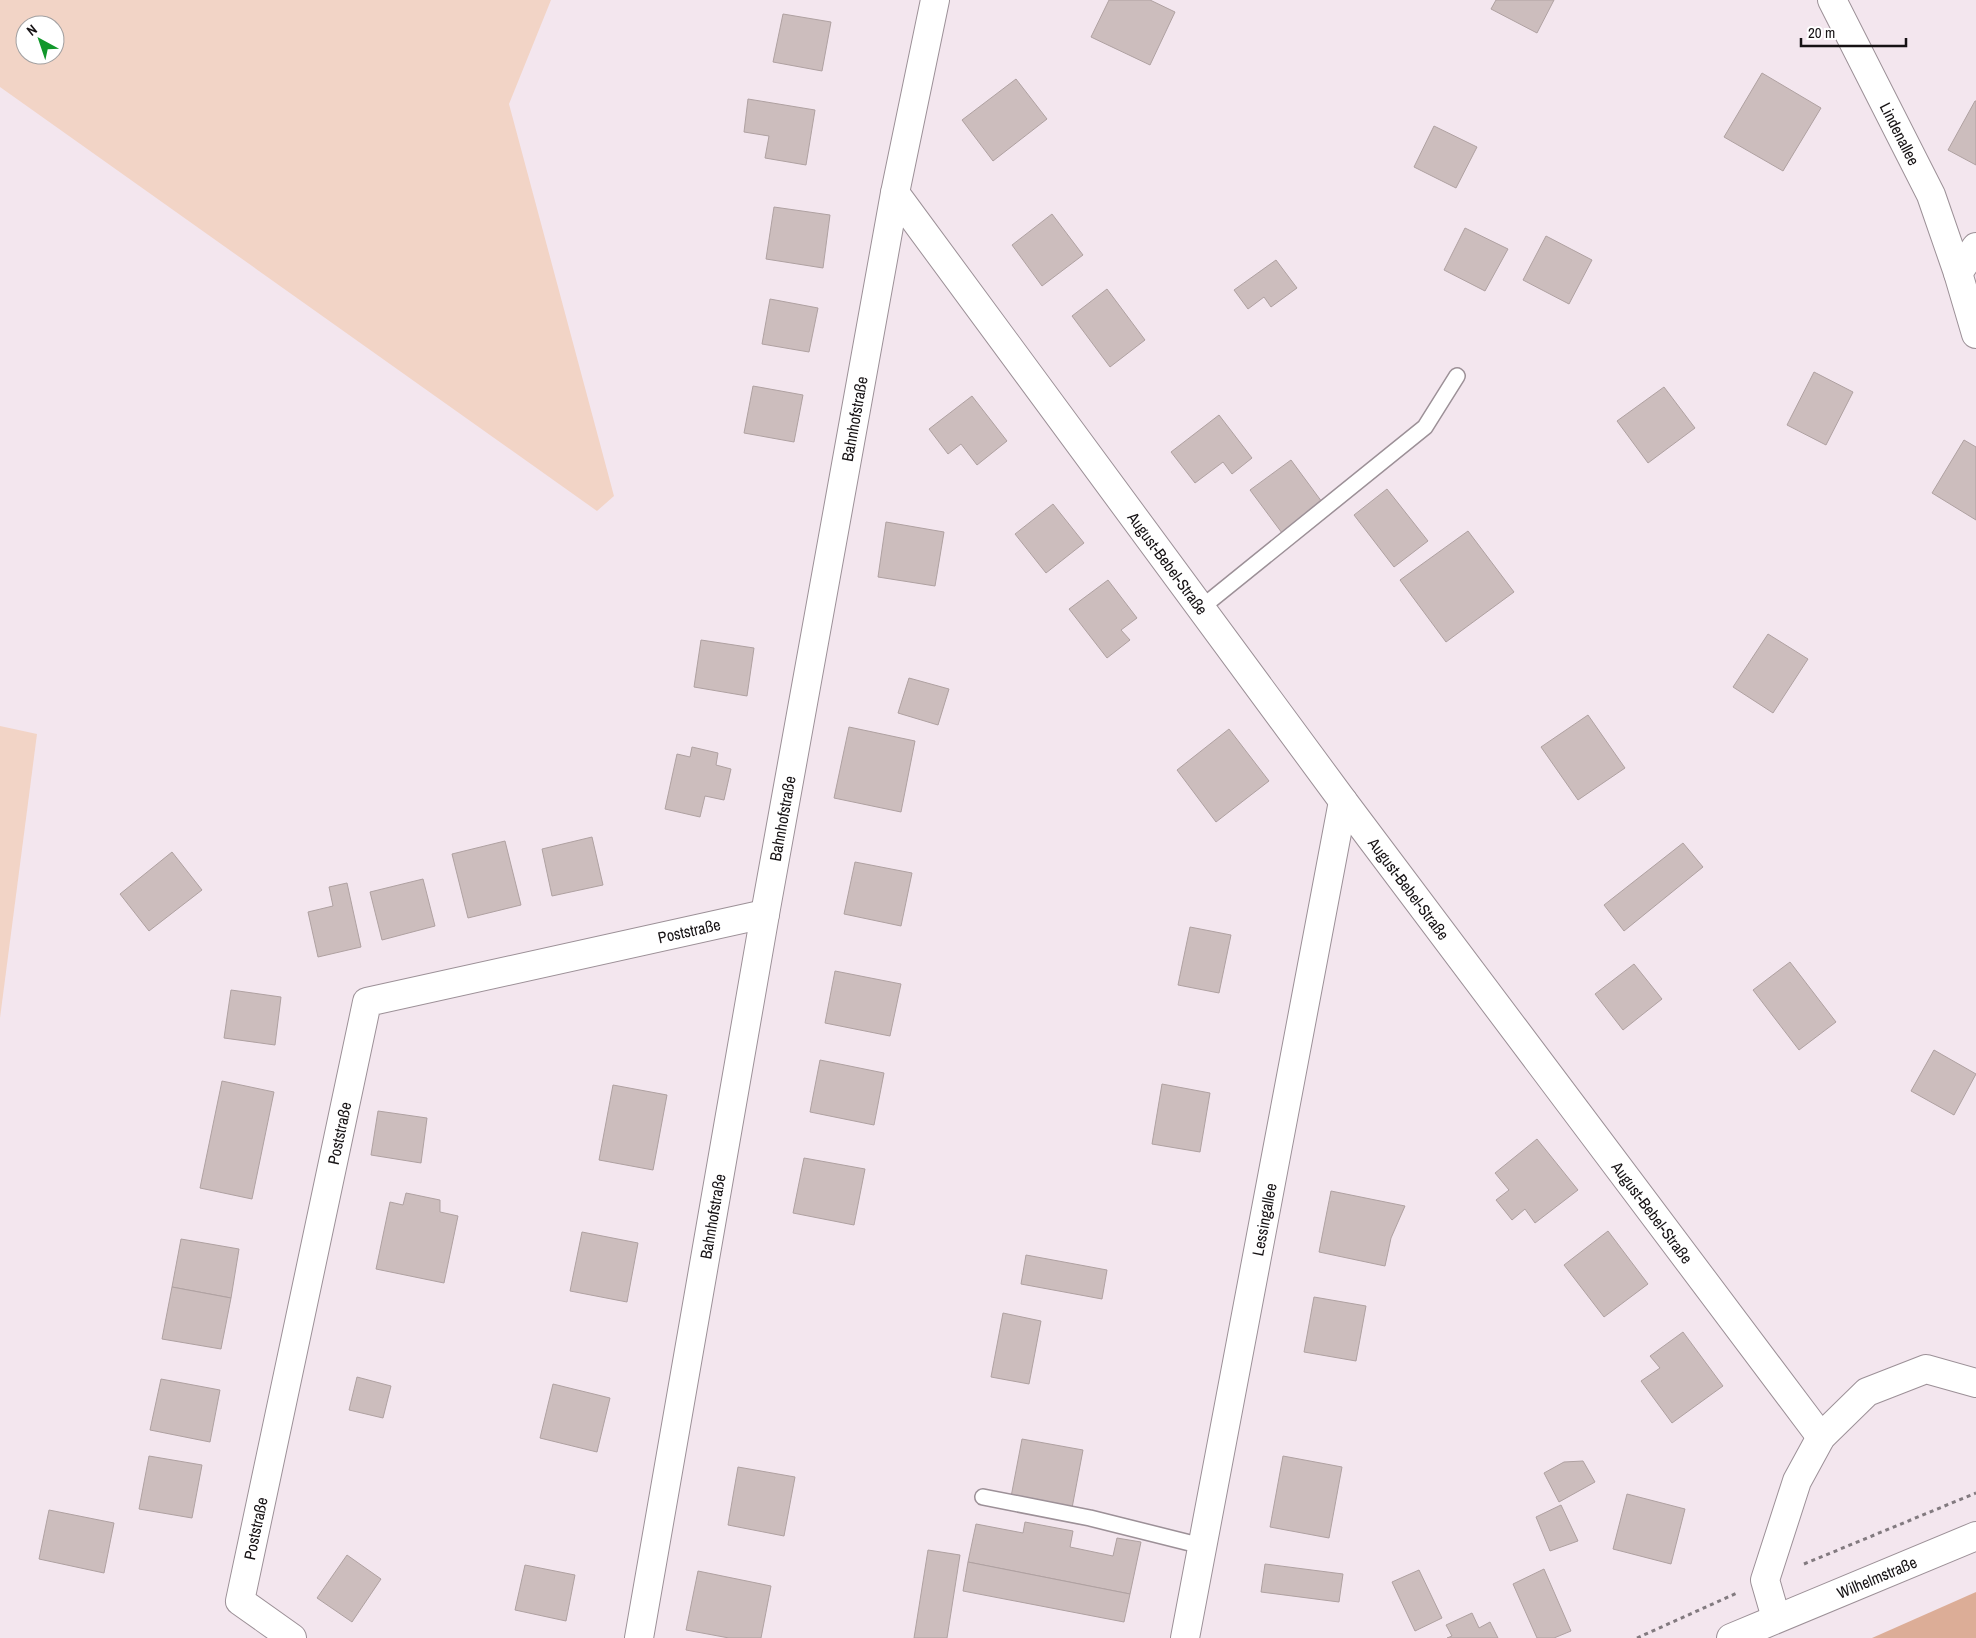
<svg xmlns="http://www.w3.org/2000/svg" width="1976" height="1638" font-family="'Archivo Narrow',sans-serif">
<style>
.green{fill:#f2d4c6;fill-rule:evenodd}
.forest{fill:#dcad97}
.building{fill:#ccbdbd;stroke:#afa1a1}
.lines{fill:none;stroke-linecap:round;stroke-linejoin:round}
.lane-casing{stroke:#9c9097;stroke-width:18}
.street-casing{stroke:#9c9097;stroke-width:30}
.path{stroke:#827a7f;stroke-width:3;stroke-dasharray:4 4;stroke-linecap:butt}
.lane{stroke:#fff;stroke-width:15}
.street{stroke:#fff;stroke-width:28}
.labels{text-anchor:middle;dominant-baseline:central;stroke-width:4;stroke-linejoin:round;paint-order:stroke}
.street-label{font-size:16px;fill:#161214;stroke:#fff}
</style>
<rect width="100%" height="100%" fill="#f3e6ee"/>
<!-- green -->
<g class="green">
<path d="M0,0H551L509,104L614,496L597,511L0,87ZM25,25H55V55H25Z"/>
<polygon points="0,726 37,734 0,1018"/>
</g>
<!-- forest -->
<polygon class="forest" points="1976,1592 1976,1638 1872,1638"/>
<!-- building -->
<g class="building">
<polygon points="1109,0 1150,0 1175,12 1150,65 1091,37"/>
<polygon points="1496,0 1554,0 1537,33 1491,9"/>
<polygon points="783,14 831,22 822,71 773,62"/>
<polygon points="1762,73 1821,108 1783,171 1724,137"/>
<polygon points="1016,79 1047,119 993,161 962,120"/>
<polygon points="748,99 815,110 806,165 765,158 769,136 744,132"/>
<polygon points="1975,101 1976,101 1976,165 1948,150"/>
<polygon points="1434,126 1477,147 1456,188 1414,167"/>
<polygon points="774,207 830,215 823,268 766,259"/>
<polygon points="1052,214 1083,255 1042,286 1012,245"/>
<polygon points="1465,228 1508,249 1485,291 1444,270"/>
<polygon points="1546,236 1592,260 1569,304 1523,280"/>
<polygon points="1276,260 1297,288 1271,307 1264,297 1248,309 1234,290"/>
<polygon points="1107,289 1145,340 1110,367 1072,316"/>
<polygon points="770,299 818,308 809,352 762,344"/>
<polygon points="1814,372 1853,392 1826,445 1787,425"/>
<polygon points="753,386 803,395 794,442 744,433"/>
<polygon points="1664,387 1695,428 1648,463 1617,421"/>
<polygon points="972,396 1007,441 977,465 961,444 948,454 929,429"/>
<polygon points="1219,415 1252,458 1232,474 1223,462 1195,483 1171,452"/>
<polygon points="1964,440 1976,447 1976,520 1932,493"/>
<polygon points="1291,460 1322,502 1282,533 1250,490"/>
<polygon points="1387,489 1428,541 1394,567 1354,515"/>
<polygon points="1053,504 1084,543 1046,573 1015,534"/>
<polygon points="886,522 944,532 935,586 878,577"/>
<polygon points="1468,531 1514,592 1446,642 1400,580"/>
<polygon points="1108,580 1137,618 1121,630 1130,640 1107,658 1069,609"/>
<polygon points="1768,634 1808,659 1773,713 1733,687"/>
<polygon points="701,640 754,648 747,696 694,687"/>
<polygon points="909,678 949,689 938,725 898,713"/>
<polygon points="1588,715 1625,768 1578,800 1541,747"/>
<polygon points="849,727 915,741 901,812 834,798"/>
<polygon points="1229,729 1269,781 1216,822 1177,770"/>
<polygon points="692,747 718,753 716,765 731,769 724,800 705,796 700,817 665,809 677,754 690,757"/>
<polygon points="592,837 603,885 552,896 542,849"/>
<polygon points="505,841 521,905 468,918 452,854"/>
<polygon points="1683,843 1703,867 1624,931 1604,905"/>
<polygon points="172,852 202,890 149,931 120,894"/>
<polygon points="855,862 912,873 901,926 844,914"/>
<polygon points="423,879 435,926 382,940 370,892"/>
<polygon points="347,883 361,947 318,957 308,912 333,906 329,887"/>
<polygon points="1190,927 1231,935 1219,993 1178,985"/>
<polygon points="1790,962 1836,1022 1799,1050 1753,990"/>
<polygon points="1634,964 1662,999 1623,1030 1595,994"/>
<polygon points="835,971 901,984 890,1036 825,1023"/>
<polygon points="231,990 281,997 275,1045 224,1038"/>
<polygon points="1934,1050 1976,1074 1954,1115 1911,1091"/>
<polygon points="820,1060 884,1073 874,1125 810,1112"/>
<polygon points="222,1081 274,1092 252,1199 200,1188"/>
<polygon points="1162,1084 1210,1093 1200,1152 1152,1144"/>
<polygon points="613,1085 667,1095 653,1170 599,1160"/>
<polygon points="378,1111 427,1118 421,1163 371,1155"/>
<polygon points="1537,1139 1578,1190 1535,1223 1525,1209 1512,1220 1496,1200 1509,1190 1495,1173"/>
<polygon points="804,1158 865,1169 854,1225 793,1213"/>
<polygon points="1331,1191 1405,1206 1391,1238 1385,1266 1319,1252"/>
<polygon points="406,1193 440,1200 440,1212 458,1216 444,1283 376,1269 390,1202 403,1205"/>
<polygon points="1608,1231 1648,1284 1604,1317 1564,1265"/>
<polygon points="582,1232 638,1243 627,1302 570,1291"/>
<polygon points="181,1239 239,1249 231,1298 172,1287"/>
<polygon points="1026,1255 1107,1270 1102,1299 1021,1284"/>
<polygon points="172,1287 231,1298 221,1349 162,1339"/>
<polygon points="1314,1297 1366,1306 1356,1361 1304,1352"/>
<polygon points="1003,1313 1041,1321 1029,1384 991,1377"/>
<polygon points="1683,1332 1723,1386 1672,1423 1641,1381 1660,1368 1650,1356"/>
<polygon points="357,1377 391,1386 383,1418 349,1410"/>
<polygon points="161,1379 220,1390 210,1442 150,1430"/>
<polygon points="553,1384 610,1398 597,1452 540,1438"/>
<polygon points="1022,1439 1083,1450 1072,1508 1011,1497"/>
<polygon points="149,1456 202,1465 192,1518 139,1509"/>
<polygon points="1283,1456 1342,1467 1329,1538 1270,1527"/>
<polygon points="1583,1461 1595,1482 1559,1502 1544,1473 1564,1462"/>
<polygon points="738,1467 795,1477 784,1536 728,1525"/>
<polygon points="1627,1494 1685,1509 1671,1564 1613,1549"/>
<polygon points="1561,1505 1578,1541 1550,1551 1536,1517"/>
<polygon points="49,1510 114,1523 104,1573 39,1559"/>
<polygon points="1025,1522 1073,1531 1070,1547 1113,1556 1117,1538 1141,1542 1130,1594 968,1562 976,1524 1023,1533"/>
<polygon points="928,1550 960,1555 947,1638 914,1638"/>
<polygon points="347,1555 381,1579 352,1622 317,1598"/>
<polygon points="968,1562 1130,1594 1124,1622 963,1591"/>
<polygon points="1265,1564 1343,1574 1339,1602 1261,1592"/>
<polygon points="525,1565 575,1575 566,1621 515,1610"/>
<polygon points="1544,1569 1571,1631 1554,1638 1537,1638 1513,1584"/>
<polygon points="1419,1570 1442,1618 1415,1631 1392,1582"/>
<polygon points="698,1571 771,1586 761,1638 729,1638 686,1630"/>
<polygon points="1472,1613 1479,1628 1490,1622 1498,1638 1447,1638 1452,1636 1446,1625"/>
</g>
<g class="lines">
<defs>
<g id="lane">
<polyline points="1201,608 1425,427 1457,376"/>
<polyline points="983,1497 1090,1518 1202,1546"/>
</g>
<g id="street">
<path id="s1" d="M1832,0L1931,195L1958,273L1976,334"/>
<path id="s2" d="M895,193L1343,801L1821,1437"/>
<polyline points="1958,273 1976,247"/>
<polyline points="1776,1618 1765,1580 1797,1481 1821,1437 1867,1392 1926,1369 1976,1383"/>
<path id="s3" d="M292,1638L240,1601L367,1002L765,914"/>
<path id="s4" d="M639,1638L765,914L895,193L935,0"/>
<path id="s5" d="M1185,1638L1343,801"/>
<path id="s6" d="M1731,1638L1976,1536"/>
</g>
</defs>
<!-- lane casing -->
<use href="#lane" class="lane-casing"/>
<!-- street casing -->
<use href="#street" class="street-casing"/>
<!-- path -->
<g class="path">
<polyline points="1804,1564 1976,1493"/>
<polyline points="1637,1638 1737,1593"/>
</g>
<!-- lane -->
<use href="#lane" class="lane"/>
<!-- street -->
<use href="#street" class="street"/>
</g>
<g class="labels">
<!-- street labels -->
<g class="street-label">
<text stroke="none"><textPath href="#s1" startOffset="150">Lindenallee</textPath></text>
<text stroke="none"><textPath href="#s4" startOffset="1238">Bahnhofstraße</textPath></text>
<text stroke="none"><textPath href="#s2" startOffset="460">August-Bebel-Straße</textPath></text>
<text stroke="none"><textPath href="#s4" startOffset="832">Bahnhofstraße</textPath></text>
<text stroke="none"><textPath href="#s2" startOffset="865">August-Bebel-Straße</textPath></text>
<text stroke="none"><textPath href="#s3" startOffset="1006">Poststraße</textPath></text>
<text stroke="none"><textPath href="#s3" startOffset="542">Poststraße</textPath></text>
<text stroke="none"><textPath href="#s2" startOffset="1270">August-Bebel-Straße</textPath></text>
<text stroke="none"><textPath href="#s4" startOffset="428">Bahnhofstraße</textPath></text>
<text stroke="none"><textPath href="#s5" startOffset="426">Lessingallee</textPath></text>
<text stroke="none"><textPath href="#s3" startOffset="138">Poststraße</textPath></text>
<text stroke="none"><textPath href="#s6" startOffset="158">Wilhelmstraße</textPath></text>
</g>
</g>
<!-- north arrow -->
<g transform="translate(40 40) rotate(320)"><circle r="24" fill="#ffffff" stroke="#a2a0a1"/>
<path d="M0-4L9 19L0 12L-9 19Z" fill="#11972b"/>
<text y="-8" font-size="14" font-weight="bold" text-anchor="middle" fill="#161214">N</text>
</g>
<!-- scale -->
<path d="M1801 38v8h105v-8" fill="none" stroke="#161214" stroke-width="2.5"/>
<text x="1808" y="38" font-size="15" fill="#161214" stroke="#ffffff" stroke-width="4" paint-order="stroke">20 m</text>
</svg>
